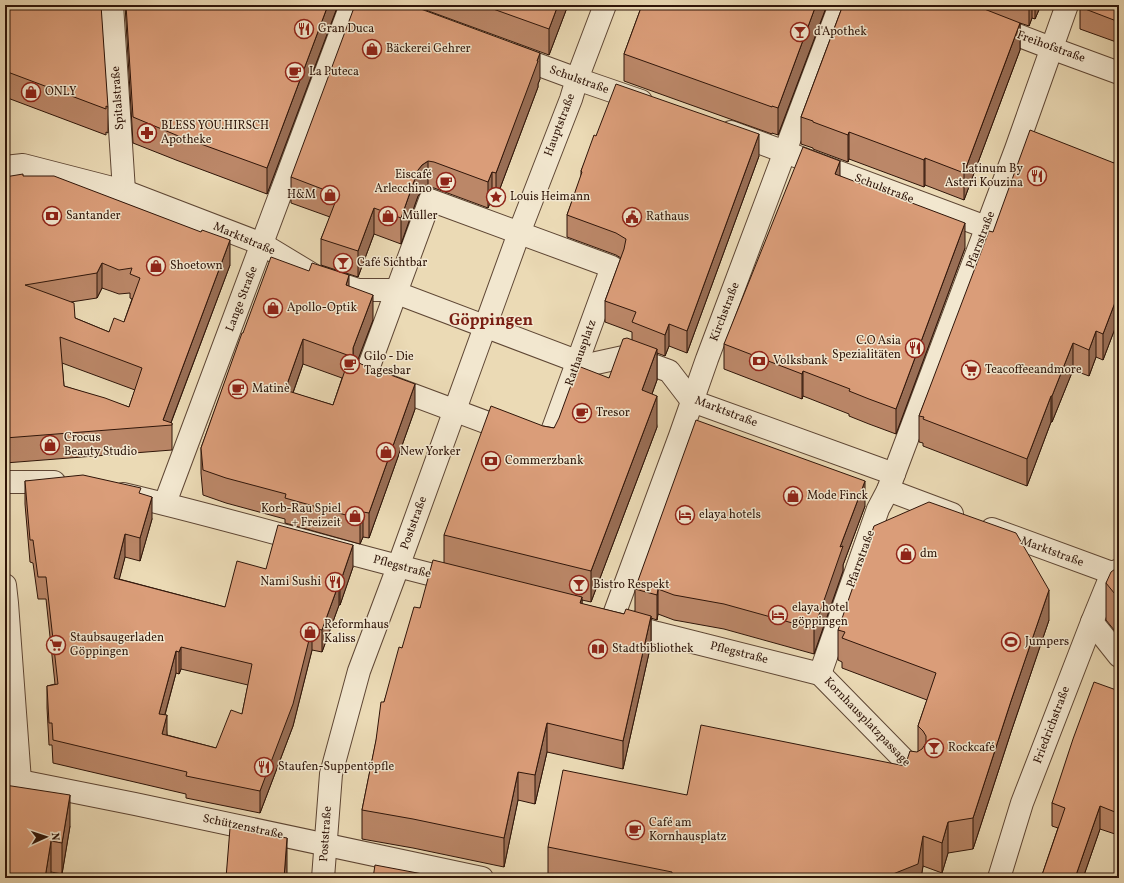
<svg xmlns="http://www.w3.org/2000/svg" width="1124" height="883" font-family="Vollkorn,serif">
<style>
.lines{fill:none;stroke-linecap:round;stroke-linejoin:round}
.street-casing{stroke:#5e4634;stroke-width:24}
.street{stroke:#f2e7cf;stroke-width:22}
.wall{fill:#bb8768;stroke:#2f1509;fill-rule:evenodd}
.shaded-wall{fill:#996e55;stroke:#2f1509}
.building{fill:#da9d79;stroke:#2f1509;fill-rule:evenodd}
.labels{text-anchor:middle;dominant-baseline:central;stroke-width:3;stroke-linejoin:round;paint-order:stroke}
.poi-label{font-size:12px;fill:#2f1509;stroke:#f2e7cf;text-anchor:start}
.street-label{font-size:12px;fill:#2f1509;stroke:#f2e7cf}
.district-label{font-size:16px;font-weight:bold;fill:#7a1f14;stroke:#f2e7cf}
</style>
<rect width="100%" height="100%" fill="#ebdab5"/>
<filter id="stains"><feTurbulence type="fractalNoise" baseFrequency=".005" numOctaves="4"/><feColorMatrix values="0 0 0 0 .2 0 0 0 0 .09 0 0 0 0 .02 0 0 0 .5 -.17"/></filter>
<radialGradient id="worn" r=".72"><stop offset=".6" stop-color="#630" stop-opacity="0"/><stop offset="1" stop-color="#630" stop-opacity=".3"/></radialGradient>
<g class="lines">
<defs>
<g id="street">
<polyline points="112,5 124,191"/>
<polyline points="939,5 1051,48 1119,73"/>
<polyline points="512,55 577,79 641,101"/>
<polyline points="731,132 986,227"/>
<polyline points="5,167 23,165 124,191 262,244 315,276 358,290 389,290 587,365 628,356 669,371 692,401 894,474"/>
<polygon points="430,200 612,267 547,445 365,377"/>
<polyline points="5,482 54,482"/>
<polyline points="888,490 952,514"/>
<path d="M123,494C235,520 345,554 457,581"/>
<polyline points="165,503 351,5"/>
<polyline points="992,529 1112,573 1119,570"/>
<polyline points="5,585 7,603 20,781"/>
<polyline points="612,620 680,436 707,359 840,5"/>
<polyline points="1092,622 1119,656"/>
<polyline points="622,623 657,633 820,674"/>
<polyline points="820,674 878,509 888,490 1016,149 1067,5"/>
<polyline points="820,674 914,770"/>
<polyline points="5,778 135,804 482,878"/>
<polyline points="323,878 331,774 359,671 398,567 519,233 571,99 577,79 605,5"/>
<polyline points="999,878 1022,803 1092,622 1112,573"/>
</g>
</defs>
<!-- street casing -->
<use href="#street" class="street-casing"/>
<!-- street -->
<use href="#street" class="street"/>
</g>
<!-- wall -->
<g class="wall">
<polygon points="5,5 108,107 108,133 106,132 106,135 5,97"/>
<polygon points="125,5 338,5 267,194 176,160 133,143"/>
<polygon points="412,5 568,5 549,55"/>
<polygon points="642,5 827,5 778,135 772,133 772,134 624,81 624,54"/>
<polygon points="843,5 1041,5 1035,19 1032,18 1029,26 1020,23 1020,50 964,200 925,185 924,187 849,159 848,162 813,149 813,148 801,144 801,117"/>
<polygon points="1119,5 1119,43 1080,29 1080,7"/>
<polygon points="540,79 538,84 538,87 496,199 492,198 488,208 434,188 428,187 422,191 418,196 401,244 374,234 358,277 321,265 321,239 330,217 291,203 291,177"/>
<polygon points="596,136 759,156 687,353 669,346 665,356 657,353 657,380 652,394 657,427 591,602 582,600 582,604 624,614 635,611 635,589 865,506 843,565 843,571 814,654 724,629 674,620 658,614 657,620 651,618 651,644 623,769 547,752 535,804 518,800 504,867 413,848 362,839 362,810 384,702 402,648 420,608 444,563 444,535 543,426 554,428 609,378 632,340 632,332 605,322 605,301 621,258 616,255 567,237 567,215 581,177 581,171"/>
<polygon points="1119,148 1119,318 1103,360 1096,357 1089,376 1073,370 1052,422 1051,422 1027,486 923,446 923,443 919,442 919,416 993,232 1114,163"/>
<path d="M23,176L230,265L171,423H172V450L5,463V177ZM102,288L119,294L130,293V298L132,299L124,322L109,332L75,318L71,302L97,298ZM62,363L135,390L129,407L64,386Z"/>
<polygon points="840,176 965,248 896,434 869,424 849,416 849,414 803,396 802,399 724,369 724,344"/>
<path d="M349,286L373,320L357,362L415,409L369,538L363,537L360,544L285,523V519L226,503L203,495L201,473V448L243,333ZM303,364L342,378L333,405L293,393Z"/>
<path d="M25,481L141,494L152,519L140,561L125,557L119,579L225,607L266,569L353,567L340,605H339L322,652L312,650L293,726L260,813L186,798V794L53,763L52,745H49L47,708V686L55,684L46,599H38L33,563L30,562L25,504ZM181,669L248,685L242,714L216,748L167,735L165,715L176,673L179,674Z"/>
<polygon points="1119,566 1119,636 1106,620 1106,583"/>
<polygon points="1049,620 1011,732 973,849 948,853 942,873 923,866 921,878 548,878 548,847 687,795 905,766 918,751 918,726 927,700 842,668 842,662 838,660 838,630"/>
<polygon points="1119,691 1119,822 1115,834 1100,829 1083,878 1041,878 1058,828 1052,826 1052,803"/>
<polygon points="70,826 62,874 51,872 50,878 5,878"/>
</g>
<!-- shaded-wall -->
<g class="shaded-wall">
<polygon points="328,5 338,5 267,194 267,168"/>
<polygon points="558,5 568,5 549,55 549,29"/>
<polygon points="816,5 827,5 778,135 778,108"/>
<polygon points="1029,5 1032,5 1032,18 1029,26"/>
<polygon points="1035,5 1041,5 1035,19"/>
<polygon points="1020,23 1020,50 964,200 964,173"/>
<polygon points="540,53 540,79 538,84 538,87 496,199 496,173"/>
<polygon points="849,132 849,159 848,162 848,135"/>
<polygon points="759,134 759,156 687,353 687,331"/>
<polygon points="925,158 925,185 924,187 924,160"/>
<polygon points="428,161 428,187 422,191 418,196 401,244 401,218 418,170 422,165"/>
<polygon points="840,161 840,186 835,174"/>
<polygon points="492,172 492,198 488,208 488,182"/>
<polygon points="374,208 374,234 358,277 358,251"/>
<polygon points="965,223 965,248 896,434 896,409"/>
<polygon points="230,240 230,265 170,425 163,420"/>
<polygon points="102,263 102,288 97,298 97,273"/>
<polygon points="349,275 349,300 346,285"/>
<polygon points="1119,292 1119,318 1103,360 1103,334"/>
<polygon points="373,295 373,320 354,370 353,357 353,348"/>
<polygon points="669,324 669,346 665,356 665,335"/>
<polygon points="1096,331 1096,357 1089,376 1089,350"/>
<polygon points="303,339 303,364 285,415 285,390"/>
<polygon points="1073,343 1073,370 1052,422 1052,396"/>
<polygon points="657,349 657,380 642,421 642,390"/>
<polygon points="803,371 803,396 802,399 802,374"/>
<polygon points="415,384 415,409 369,538 369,513"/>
<polygon points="657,396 657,427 591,602 591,571"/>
<polygon points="1051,396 1051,422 1027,486 1027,459"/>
<polygon points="865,481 865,506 843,565 843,571 814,654 814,629 840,547"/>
<polygon points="152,497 152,519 140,561 140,538"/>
<polygon points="363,512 363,537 360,544 360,519"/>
<polygon points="125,534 125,557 114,600 114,578"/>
<polygon points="353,545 353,567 340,605 340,583"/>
<polygon points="339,583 339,605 322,652 322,630"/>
<polygon points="658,589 658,614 657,620 657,595"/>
<polygon points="1049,590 1049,620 1011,732 973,849 973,818 1011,701"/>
<polygon points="582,597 582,625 580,603"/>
<polygon points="651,616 651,644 623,769 623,741"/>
<polygon points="312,628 312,650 293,726 260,813 260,791"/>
<polygon points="181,647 181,669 179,674 179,652"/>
<polygon points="176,651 176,673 159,736 159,714"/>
<polygon points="167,715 167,738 162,734"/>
<polygon points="547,723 547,752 535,804 535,775"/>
<polygon points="518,772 518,800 504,867 504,838"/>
<polygon points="70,795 70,826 62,874 62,843"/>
<polygon points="1119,800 1119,822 1115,834 1115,812"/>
<polygon points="1100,806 1100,829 1083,878 1075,878"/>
<polygon points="948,822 948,853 942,873 942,843"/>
<polygon points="923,836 923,866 921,878 883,878"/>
<polygon points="287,838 287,878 284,878"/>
<polygon points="51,841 51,872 50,878 45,878"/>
</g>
<!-- building -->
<g class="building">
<polygon points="5,5 101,5 108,107 106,106 106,109 5,71"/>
<polygon points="126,5 328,5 267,168 176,135 133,117"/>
<polygon points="355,5 410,5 540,53 537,61 538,61 496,173 492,172 488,182 434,162 428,161 422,165 418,170 401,218 374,208 358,251 321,239 338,195 291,177"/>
<polygon points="482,5 558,5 549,29"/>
<polygon points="642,5 816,5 778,108 772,106 772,107 624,54"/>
<polygon points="843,5 974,5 1020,23 964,173 925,158 924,160 849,132 848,135 813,122 813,121 801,117"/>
<polygon points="1080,5 1119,5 1119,22 1080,7"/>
<polygon points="616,84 759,134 687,331 669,324 665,335 632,322 636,312 605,301 624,249 626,239 616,233 567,215 582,172 581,171 594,135 596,136"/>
<polygon points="1030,130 1114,163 1119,148 1119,292 1103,334 1096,331 1089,350 1073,343 1052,396 1051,396 1027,459 923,419 924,417 919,416 989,231 993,232"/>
<polygon points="803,147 840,161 835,174 965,223 896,409 869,399 849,391 850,389 803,371 802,374 724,344"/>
<path d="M23,174V176H54L201,232L202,230L230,240L163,420L172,423V425L5,438V177ZM102,263L119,270L132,268L130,274L140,278L124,322L114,318L109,332L75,318L74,303L25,285L97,273ZM60,337L142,368L129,407L105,398L64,386Z"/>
<path d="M271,257L309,271L312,263L349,275L346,285L373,295L353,348V354L354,358L350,356L354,358L356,360L361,364L415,384L369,513L363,512L360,519L285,498L286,494L226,478L203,470L201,448L242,333H243ZM303,339L350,356L333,405L285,390Z"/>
<polygon points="627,338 657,349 642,390 657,396 591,571 444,535 491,406 543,426 554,428 559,418 578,366 609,378 623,339"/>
<polygon points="696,420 865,481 840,547 843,546 814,629 724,604 674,595 658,589 657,595 635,589"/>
<path d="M83,475L141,488L139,493L152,497L140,538L125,534L114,578L225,607L237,561L266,569L278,525L353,545L340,583H339L322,630L312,628L293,704L260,791L186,776L187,772L53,740L52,723H49L47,686L58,684L46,577H38L33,540H30L25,481ZM181,647L252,664L242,714L231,710L216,748L162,734L167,715L159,714L176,651L179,652Z"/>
<polygon points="929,502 1016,533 1049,590 1011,701 973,818 948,822 942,843 923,836 918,864 883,878 699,878 672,874 672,872 548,847 563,770 687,795 701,725 905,766 910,751 917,752 922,749 926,743 926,736 923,731 918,726 936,673 842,638 845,632 838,630 874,526"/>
<polygon points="433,560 582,597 580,603 624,614 626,609 651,616 623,741 547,723 535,775 518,772 504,838 413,819 362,810 376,740 381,702 384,702 399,647 402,648 414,607 420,608"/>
<polygon points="1119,566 1119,599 1106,583 1111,572"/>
<polygon points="1094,682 1119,691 1119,800 1115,812 1100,806 1075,878 1041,878 1065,808 1052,803 1073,739"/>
<polygon points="5,785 70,795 62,843 51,841 45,878 5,878"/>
<polygon points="230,828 287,838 284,878 226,878"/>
<polygon points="375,865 444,878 373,878"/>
</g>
<!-- icons -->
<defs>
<symbol id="restaurant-ring" viewBox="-11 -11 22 22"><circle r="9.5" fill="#f2e7cf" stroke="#8f2418" stroke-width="1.5"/><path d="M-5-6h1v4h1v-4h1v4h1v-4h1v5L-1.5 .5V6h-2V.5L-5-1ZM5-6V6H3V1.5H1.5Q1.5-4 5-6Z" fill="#8f2418"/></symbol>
<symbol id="bar-ring" viewBox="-11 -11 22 22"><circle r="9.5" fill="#f2e7cf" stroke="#8f2418" stroke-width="1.5"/><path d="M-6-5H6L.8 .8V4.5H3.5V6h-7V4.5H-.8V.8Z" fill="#8f2418"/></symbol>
<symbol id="shop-ring" viewBox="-11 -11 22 22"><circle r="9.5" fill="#f2e7cf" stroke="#8f2418" stroke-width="1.5"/><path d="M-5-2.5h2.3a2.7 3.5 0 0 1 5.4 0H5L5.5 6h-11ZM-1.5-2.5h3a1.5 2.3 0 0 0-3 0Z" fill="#8f2418"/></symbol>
<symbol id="cafe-ring" viewBox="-11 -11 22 22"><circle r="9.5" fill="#f2e7cf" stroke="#8f2418" stroke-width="1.5"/><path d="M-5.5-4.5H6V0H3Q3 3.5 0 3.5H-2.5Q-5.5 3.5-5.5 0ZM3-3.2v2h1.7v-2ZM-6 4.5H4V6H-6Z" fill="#8f2418"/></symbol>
<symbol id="pharmacy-ring" viewBox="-11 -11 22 22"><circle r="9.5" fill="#f2e7cf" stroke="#8f2418" stroke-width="1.5"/><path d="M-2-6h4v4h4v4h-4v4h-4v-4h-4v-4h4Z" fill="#8f2418"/></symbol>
<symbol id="sight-ring" viewBox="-11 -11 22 22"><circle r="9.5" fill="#f2e7cf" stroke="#8f2418" stroke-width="1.5"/><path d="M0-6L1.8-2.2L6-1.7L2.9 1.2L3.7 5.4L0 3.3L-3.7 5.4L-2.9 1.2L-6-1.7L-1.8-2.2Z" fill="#8f2418"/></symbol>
<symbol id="bank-ring" viewBox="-11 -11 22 22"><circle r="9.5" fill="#f2e7cf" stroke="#8f2418" stroke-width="1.5"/><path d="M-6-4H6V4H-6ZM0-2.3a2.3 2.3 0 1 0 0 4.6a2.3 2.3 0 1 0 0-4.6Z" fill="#8f2418"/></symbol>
<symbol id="civic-ring" viewBox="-11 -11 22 22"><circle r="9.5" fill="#f2e7cf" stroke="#8f2418" stroke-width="1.5"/><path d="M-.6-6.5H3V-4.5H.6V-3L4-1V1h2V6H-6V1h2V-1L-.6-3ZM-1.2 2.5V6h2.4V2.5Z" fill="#8f2418"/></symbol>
<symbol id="supermarket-ring" viewBox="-11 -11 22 22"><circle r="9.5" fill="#f2e7cf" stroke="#8f2418" stroke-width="1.5"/><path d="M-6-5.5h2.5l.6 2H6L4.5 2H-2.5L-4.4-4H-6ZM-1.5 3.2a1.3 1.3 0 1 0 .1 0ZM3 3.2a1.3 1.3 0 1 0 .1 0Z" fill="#8f2418"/></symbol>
<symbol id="hotel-ring" viewBox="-11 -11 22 22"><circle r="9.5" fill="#f2e7cf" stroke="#8f2418" stroke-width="1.5"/><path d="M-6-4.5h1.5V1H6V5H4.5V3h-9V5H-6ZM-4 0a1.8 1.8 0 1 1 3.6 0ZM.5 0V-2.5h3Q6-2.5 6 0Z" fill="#8f2418"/></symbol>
<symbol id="stadium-ring" viewBox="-11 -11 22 22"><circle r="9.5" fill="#f2e7cf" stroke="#8f2418" stroke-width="1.5"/><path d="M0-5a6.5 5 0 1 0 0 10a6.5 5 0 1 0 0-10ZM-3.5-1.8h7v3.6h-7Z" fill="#8f2418"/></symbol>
<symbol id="library-ring" viewBox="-11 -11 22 22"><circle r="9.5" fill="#f2e7cf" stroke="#8f2418" stroke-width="1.5"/><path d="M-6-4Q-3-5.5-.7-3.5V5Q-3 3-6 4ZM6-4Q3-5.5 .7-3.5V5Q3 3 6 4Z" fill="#8f2418"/></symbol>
</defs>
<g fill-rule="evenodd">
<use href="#restaurant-ring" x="293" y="18" width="22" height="22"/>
<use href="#bar-ring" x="789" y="21" width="22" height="22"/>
<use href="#shop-ring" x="361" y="38" width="22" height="22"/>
<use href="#cafe-ring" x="284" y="61" width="22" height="22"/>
<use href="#shop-ring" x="20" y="81" width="22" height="22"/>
<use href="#pharmacy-ring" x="136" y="122" width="22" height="22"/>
<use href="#restaurant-ring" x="1026" y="165" width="22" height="22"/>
<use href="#cafe-ring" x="435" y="171" width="22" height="22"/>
<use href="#shop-ring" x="319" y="184" width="22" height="22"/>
<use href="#sight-ring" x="485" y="186" width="22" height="22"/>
<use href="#bank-ring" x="41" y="205" width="22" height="22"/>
<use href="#shop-ring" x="377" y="205" width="22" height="22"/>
<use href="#civic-ring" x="621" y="206" width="22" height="22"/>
<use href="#bar-ring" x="332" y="252" width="22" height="22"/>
<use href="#shop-ring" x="145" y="255" width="22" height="22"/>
<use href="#shop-ring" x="262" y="297" width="22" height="22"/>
<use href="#restaurant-ring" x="904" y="337" width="22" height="22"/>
<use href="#bank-ring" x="748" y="350" width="22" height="22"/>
<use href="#cafe-ring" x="339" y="353" width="22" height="22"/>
<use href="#supermarket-ring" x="960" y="359" width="22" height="22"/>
<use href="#cafe-ring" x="227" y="378" width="22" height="22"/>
<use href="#cafe-ring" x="571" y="402" width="22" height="22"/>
<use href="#shop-ring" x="39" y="434" width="22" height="22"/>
<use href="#shop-ring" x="375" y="441" width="22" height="22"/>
<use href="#bank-ring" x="480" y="450" width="22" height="22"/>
<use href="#shop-ring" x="782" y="485" width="22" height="22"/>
<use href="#hotel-ring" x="674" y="504" width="22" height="22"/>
<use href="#shop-ring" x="344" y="505" width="22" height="22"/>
<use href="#shop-ring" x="895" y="543" width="22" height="22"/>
<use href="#restaurant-ring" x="324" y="571" width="22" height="22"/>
<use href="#bar-ring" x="568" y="574" width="22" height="22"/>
<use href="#hotel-ring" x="767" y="604" width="22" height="22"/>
<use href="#shop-ring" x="299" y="621" width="22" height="22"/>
<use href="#stadium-ring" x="1000" y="631" width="22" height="22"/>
<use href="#supermarket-ring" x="45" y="634" width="22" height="22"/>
<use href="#library-ring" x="587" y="638" width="22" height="22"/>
<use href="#bar-ring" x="923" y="737" width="22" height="22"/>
<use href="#restaurant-ring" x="253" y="756" width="22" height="22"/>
<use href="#cafe-ring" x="624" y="819" width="22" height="22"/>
</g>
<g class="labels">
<!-- poi labels -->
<g class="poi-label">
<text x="318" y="29">Gran Duca</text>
<text x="814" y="32">d'Apothek</text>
<text x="386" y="49">Bäckerei Gehrer</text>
<text x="309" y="72">La Puteca</text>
<text x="45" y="92">ONLY</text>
<text x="161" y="126">BLESS YOU.HIRSCH<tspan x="161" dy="14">Apotheke</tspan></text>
<text x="1023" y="169" text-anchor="end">Latinum By<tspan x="1023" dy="14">Asteri Kouzina</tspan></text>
<text x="432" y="175" text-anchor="end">Eiscafé<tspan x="432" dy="14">Arlecchino</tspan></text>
<text x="316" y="195" text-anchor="end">H&amp;M</text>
<text x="510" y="197">Louis Heimann</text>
<text x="66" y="216">Santander</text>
<text x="402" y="216">Müller</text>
<text x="646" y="217">Rathaus</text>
<text x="357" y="263">Café Sichtbar</text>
<text x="170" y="266">Shoetown</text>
<text x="287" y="308">Apollo-Optik</text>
<text x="901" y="341" text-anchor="end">C.O Asia<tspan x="901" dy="14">Spezialitäten</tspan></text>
<text x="364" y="357">Gilo - Die<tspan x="364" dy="14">Tagesbar</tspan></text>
<text x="773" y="361">Volksbank</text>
<text x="985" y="370">Teacoffeeandmore</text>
<text x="252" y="389">Matinè</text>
<text x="596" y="413">Tresor</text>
<text x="64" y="438">Crocus<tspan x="64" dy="14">Beauty Studio</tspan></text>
<text x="400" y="452">New Yorker</text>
<text x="505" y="461">Commerzbank</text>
<text x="807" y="496">Mode Finck</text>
<text x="341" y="509" text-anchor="end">Korb-Rau Spiel<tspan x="341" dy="14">+ Freizeit</tspan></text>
<text x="699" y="515">elaya hotels</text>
<text x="920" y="554">dm</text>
<text x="321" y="582" text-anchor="end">Nami Sushi</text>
<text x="593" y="585">Bistro Respekt</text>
<text x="792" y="608">elaya hotel<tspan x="792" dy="14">göppingen</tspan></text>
<text x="324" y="625">Reformhaus<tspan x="324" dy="14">Kaliss</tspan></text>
<text x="70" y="638">Staubsaugerladen<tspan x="70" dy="14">Göppingen</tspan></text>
<text x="1025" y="642">Jumpers</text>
<text x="612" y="649">Stadtbibliothek</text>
<text x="948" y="748">Rockcafé</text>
<text x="278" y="767">Staufen-Suppentöpfle</text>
<text x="649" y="823">Café am<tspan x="649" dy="14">Kornhausplatz</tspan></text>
</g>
<!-- street labels -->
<g class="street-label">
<text transform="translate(1051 47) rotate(20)">Freihofstraße</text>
<text transform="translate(579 80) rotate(20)">Schulstraße</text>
<text transform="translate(118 98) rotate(-94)">Spitalstraße</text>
<text transform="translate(560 125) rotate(-69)">Hauptstraße</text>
<text transform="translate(884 189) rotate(21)">Schulstraße</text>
<text transform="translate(244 239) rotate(23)">Marktstraße</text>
<text transform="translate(981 240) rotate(-69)">Pfarrstraße</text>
<text transform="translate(242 299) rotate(-69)">Lange Straße</text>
<text transform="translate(725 312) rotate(-69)">Kirchstraße</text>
<text transform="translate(581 353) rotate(-70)">Rathausplatz</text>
<text transform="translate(726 412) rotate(21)">Marktstraße</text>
<text transform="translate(414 523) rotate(-70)">Poststraße</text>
<text transform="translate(1052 552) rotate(20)">Marktstraße</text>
<text transform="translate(861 559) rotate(-70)">Pfarrstraße</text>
<text transform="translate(402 567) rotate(15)">Pflegstraße</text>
<text transform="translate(739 653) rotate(14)">Pflegstraße</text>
<text transform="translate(867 722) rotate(46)">Kornhausplatzpassage</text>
<text transform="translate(1052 725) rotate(-69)">Friedrichstraße</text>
<text transform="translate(243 827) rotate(12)">Schützenstraße</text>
<text transform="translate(326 834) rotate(-86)">Poststraße</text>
</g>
<!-- district labels -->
<g class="district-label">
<text x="491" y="321">Göppingen</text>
</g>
</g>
<!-- margin -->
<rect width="1124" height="883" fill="none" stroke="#ebdab5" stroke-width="20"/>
<rect x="6" y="6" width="1112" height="871" fill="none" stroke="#2f1509" stroke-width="2"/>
<rect x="10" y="10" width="1104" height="863" fill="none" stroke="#2f1509"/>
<!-- north arrow -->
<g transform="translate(46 837) rotate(87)" stroke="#f2e7cf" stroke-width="3" paint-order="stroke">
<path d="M0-3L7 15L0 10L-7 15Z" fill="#2f1509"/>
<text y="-6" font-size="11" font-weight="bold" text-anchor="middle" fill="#2f1509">N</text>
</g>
<rect width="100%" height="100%" filter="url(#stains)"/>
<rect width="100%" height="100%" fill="url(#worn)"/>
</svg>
